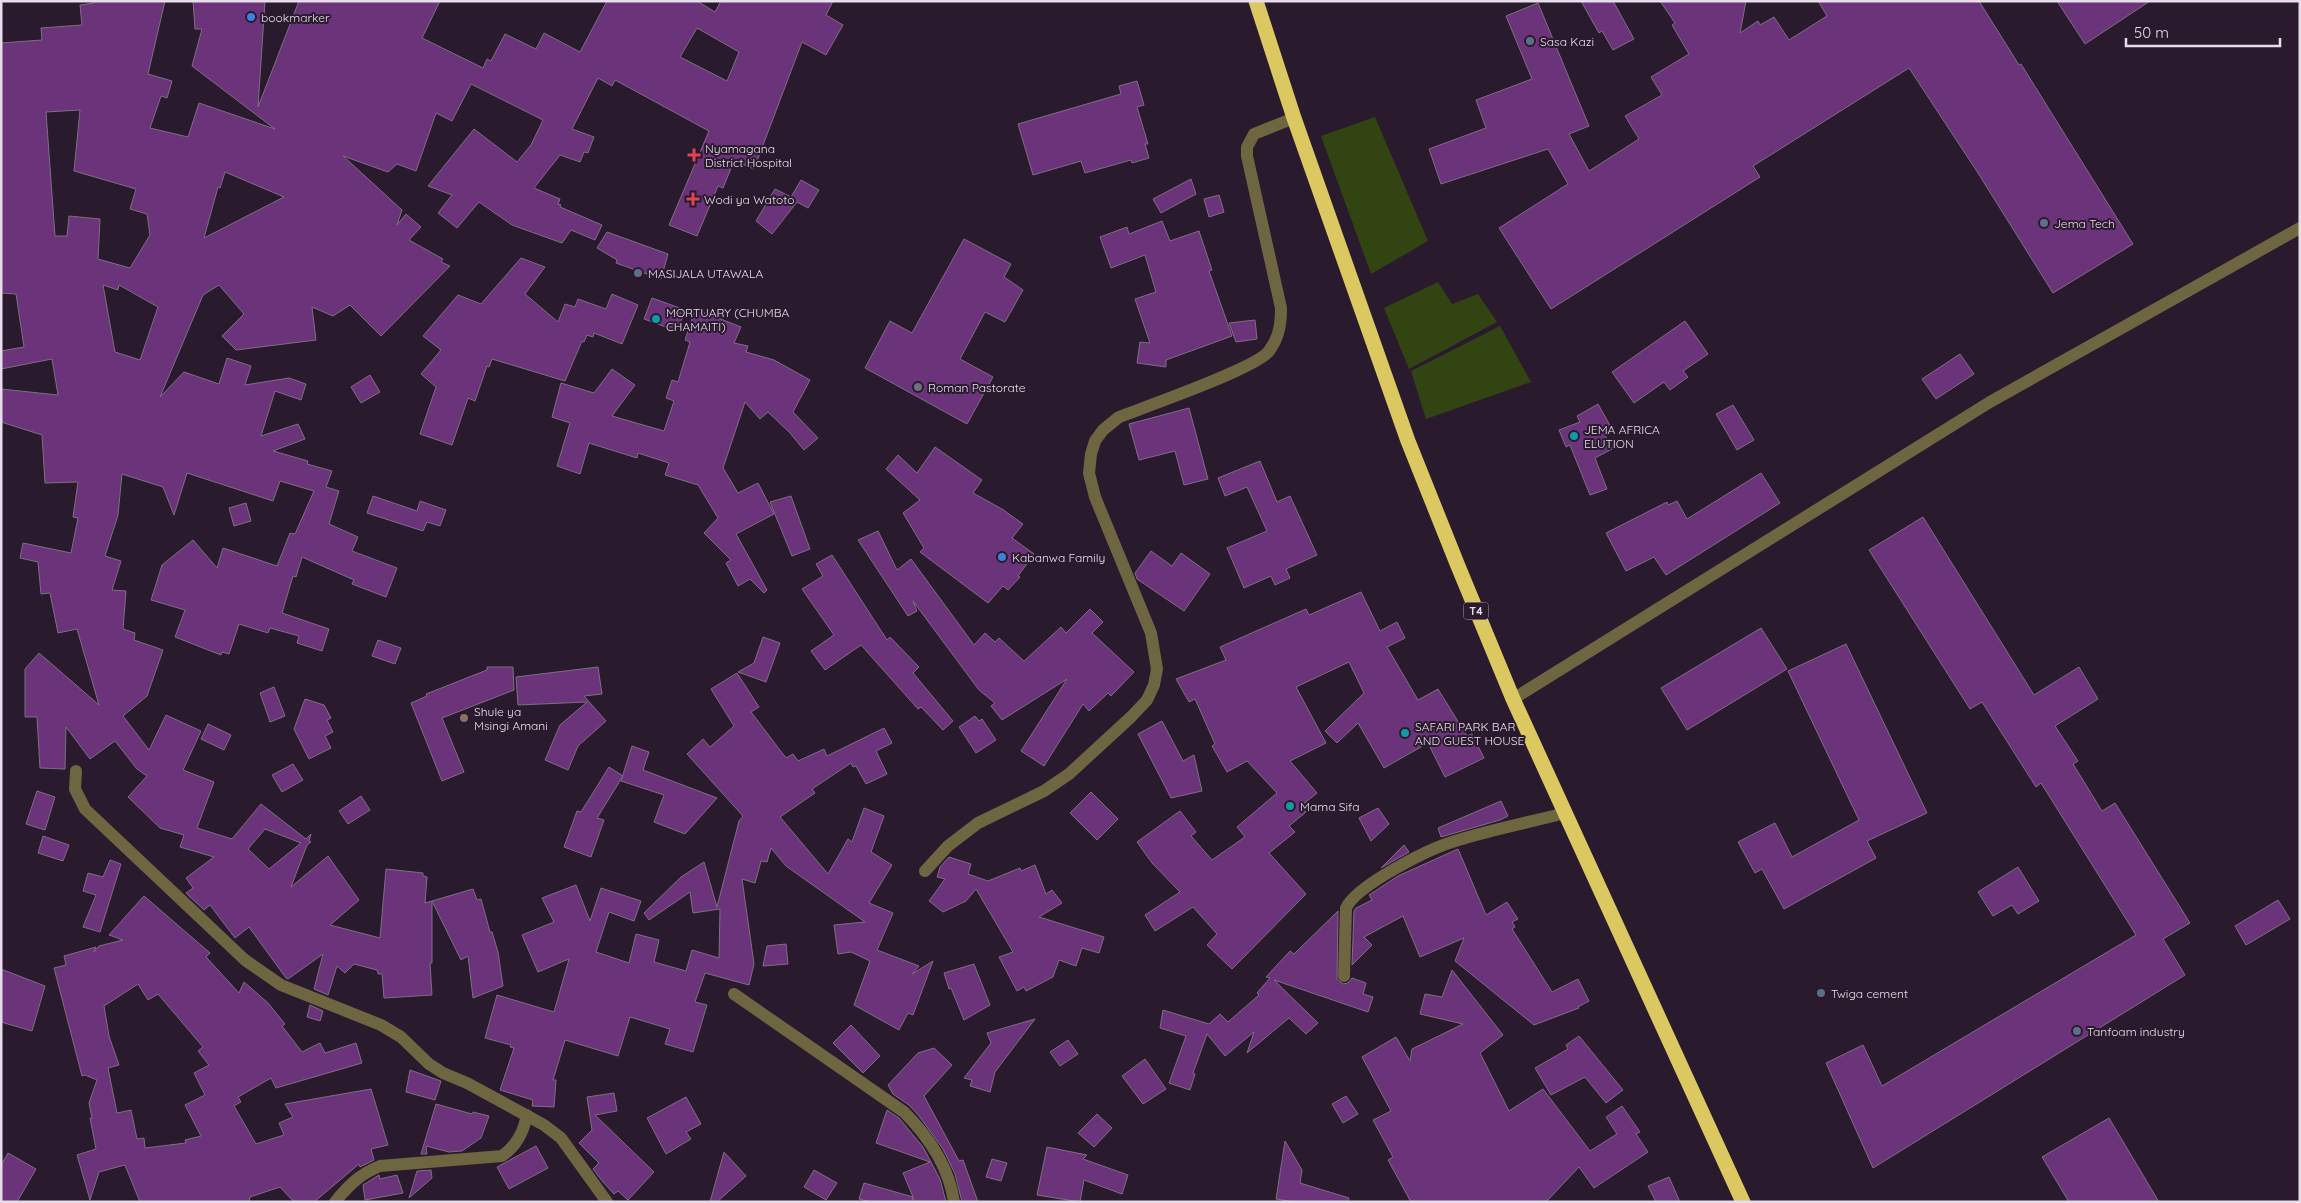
<svg xmlns="http://www.w3.org/2000/svg" width="2301" height="1203" font-family="Quicksand,sans-serif">
<style>
.green{fill:#324412}
.building{fill:#6b347a;stroke:#7f6d84;fill-rule:evenodd}
.lines{fill:none;stroke-linecap:round;stroke-linejoin:round}
.street{stroke:#6e6640;stroke-width:12}
.highway{stroke:#dcc860;stroke-width:15}
.shop-dot{fill:#3f7fe0;stroke:#291a2d;stroke-width:2}
.service-dot{fill:#5c6f8a;stroke:#291a2d;stroke-width:2}
.health-dot{fill:#e0444e;stroke:#291a2d;stroke-width:2}
.culture-dot{fill:#0f9aa8;stroke:#291a2d;stroke-width:2}
.worship-dot{fill:#6b7280;stroke:#291a2d;stroke-width:2}
.education-dot{fill:#8d6e63;stroke:#291a2d;stroke-width:2}
.labels{text-anchor:middle;dominant-baseline:central;stroke-width:4;stroke-linejoin:round;paint-order:stroke}
.shield{fill:#291a2d;stroke:#afa3b2;stroke-width:1}
.shield-label{font-size:11px;font-weight:bold;fill:#e8deeb}
.poi-label{font-size:12px;fill:#e8deeb;stroke:#291a2d;text-anchor:start}
</style>
<rect width="100%" height="100%" fill="#291a2d"/>
<!-- green -->
<g class="green">
<polygon points="1375,117 1428,241 1371,274 1321,136"/>
<polygon points="1438,282 1452,304 1478,294 1497,322 1409,369 1384,308"/>
<polygon points="1500,326 1531,382 1426,419 1411,371"/>
</g>
<!-- building -->
<g class="building">
<path d="M93,1H165L148,74L172,81L167,98L161,96L150,128L188,137L199,103L275,129L192,66L202,29H195L193,1H265L258,107L299,1H440L422,38L483,68L487,59L491,61L505,34L536,49L544,33L580,52L607,1H697L715,12L721,1H833L826,15L843,25L826,55L802,42L754,169L734,161L723,188L718,186L697,236L669,225L709,131L615,80L612,86L598,78L572,129L594,137L588,153L584,152L580,162L560,155L534,188L560,199L558,204L561,205L560,207L602,225L595,240L571,230L562,243L512,225L479,202L457,228L438,213L452,195L428,186L474,129L517,162L531,145L543,120L471,84L452,121L436,113L416,171L397,164L388,172L343,156L402,210L397,225L406,214L421,227L409,240L443,259L441,262L450,266L381,336L350,305L333,316L312,307L316,340L236,350L222,336L244,314L219,285L203,295L160,397L184,372L219,384L227,358L251,366L245,385L289,378L306,384L301,400L275,391L261,436L298,424L305,439L273,451L308,461L307,464L332,471L326,487L339,491L329,524L358,537L352,551L397,568L386,597L352,584L354,580L302,557L296,577L293,576L282,613L329,629L322,651L297,643L299,636L270,628L268,633L239,624L229,654L222,652L221,655L175,637L185,610L151,600L162,565L193,540L217,568L223,548L277,566L290,533L295,534L314,491L280,481L273,501L187,473L174,515L163,487L122,474L118,515L105,556L121,561L112,590L126,591L123,629L135,633L134,640L163,650L147,696L123,716L149,750L166,715L201,731L183,770L214,782L197,828L232,839L261,804L306,839L311,834L309,841L311,842L307,845L291,887L328,856L359,900L330,925L380,938L386,869L423,873V876L427,877L425,903L432,901V963H430L432,995L384,998L382,974H378L377,970L354,964L345,973L337,966L328,995L314,989L323,954L288,979L286,978L249,927L235,938L210,905L204,910L186,893L193,888L186,878L214,857L180,847L184,835L160,828L128,797L147,776L137,769L115,741L90,759L66,727L65,769L40,768L37,717H25V669L39,653L99,705L77,629L58,633L50,593L41,594L38,562L20,558L23,543L71,553L78,518L73,517L78,482L45,483L42,435L1,422V389L58,395L52,359L1,369V351L24,347L16,294L1,293V43L42,40L41,28L82,25L80,5L94,3ZM697,28L739,52L727,81L680,57ZM80,110L74,171L136,189L130,209L147,214L150,235L130,268L98,259L100,219L69,216L67,236H55L46,112ZM225,172L284,197L204,238L218,187L220,188ZM103,285L118,290L119,285L158,307L140,360L115,352ZM265,829L301,843L269,869L248,849Z"/>
<polygon points="1581,1 1613,1 1634,39 1613,50 1602,31 1599,33"/>
<polygon points="1660,1 1746,1 1740,33 1758,21 1760,25 1774,17 1789,40 1827,16 1818,1 1979,1 2019,65 2021,64 2133,244 2053,293 1978,173 1909,68 1753,166 1760,177 1551,309 1499,228 1568,184 1548,149 1441,184 1429,149 1486,128 1476,100 1532,79 1506,16 1538,3 1589,126 1569,134 1589,171 1639,139 1625,116 1662,95 1651,77 1689,54 1672,25 1675,23"/>
<polygon points="2057,1 2150,1 2085,44"/>
<polygon points="1137,81 1144,105 1137,107 1148,144 1145,144 1149,158 1132,163 1131,160 1085,173 1081,161 1033,175 1018,124 1121,94 1119,86"/>
<polygon points="1191,179 1196,194 1161,213 1153,199"/>
<polygon points="801,180 819,190 808,208 797,202 772,234 756,221 775,189 791,197"/>
<polygon points="1219,195 1224,212 1209,217 1204,199"/>
<polygon points="1162,221 1170,241 1199,231 1212,270 1209,271 1232,336 1166,360 1166,367 1137,363 1140,342 1150,343 1135,299 1156,292 1145,255 1111,268 1100,237 1127,227 1129,234"/>
<polygon points="607,232 668,254 661,279 616,263 617,260 597,248"/>
<polygon points="964,239 1011,264 1004,277 1023,290 1005,322 985,312 960,359 993,377 967,424 865,368 890,321 912,333"/>
<polygon points="521,258 545,267 525,294 558,322 565,304 575,307 578,299 606,309 612,294 638,305 622,344 594,333 593,337 587,335 584,342 582,341 565,381 492,359 489,367 487,366 475,401 468,398 452,445 420,434 436,387 421,374 441,350 423,336 458,295 481,304"/>
<polygon points="652,298 688,311 674,330 644,319"/>
<polygon points="695,309 741,327 734,343 748,346 746,352 774,360 810,380 793,412 818,438 804,450 790,433 768,412 760,419 745,402 723,468 738,493 758,483 774,514 736,534 767,590 764,593 750,579 738,586 726,563 731,560 704,533 718,518 698,485 665,475 669,463 638,453 637,458 589,443 580,474 557,466 570,423 552,417 561,383 594,393 612,369 635,385 612,416 664,431 674,401 666,398 672,380 678,382 690,342 685,340"/>
<polygon points="1255,320 1257,339 1236,342 1229,323"/>
<polygon points="1685,321 1708,354 1683,371 1688,377 1670,390 1664,382 1634,403 1612,372"/>
<polygon points="1960,354 1974,374 1936,399 1922,379"/>
<polygon points="370,375 380,392 361,403 351,387"/>
<polygon points="1598,404 1612,429 1604,433 1612,449 1595,458 1607,489 1590,495 1570,445 1566,447 1559,430 1580,422 1577,416"/>
<polygon points="1733,405 1754,440 1737,450 1716,414"/>
<polygon points="1189,408 1208,479 1184,485 1175,451 1139,460 1129,424"/>
<polygon points="935,447 982,480 973,493 1002,509 1023,524 1012,538 1034,554 1018,576 1020,577 1008,590 1003,586 988,603 920,552 924,548 903,513 920,500 886,469 898,455 917,473"/>
<polygon points="1260,461 1277,502 1290,496 1317,555 1286,569 1290,578 1275,585 1271,576 1244,588 1227,548 1267,531 1247,487 1225,496 1218,478"/>
<polygon points="1761,473 1780,503 1666,575 1654,557 1626,571 1606,533 1667,502 1668,505 1677,501 1687,519"/>
<polygon points="373,496 417,511 420,501 446,510 440,526 427,522 423,531 367,513"/>
<polygon points="791,496 810,549 792,556 770,502"/>
<polygon points="246,503 251,521 234,526 229,508"/>
<polygon points="1923,517 2034,695 2079,667 2098,699 2055,726 2078,761 2073,764 2102,811 2115,803 2190,923 2163,939 2185,975 1873,1168 1826,1063 1863,1045 1882,1086 2136,935 2041,783 2036,787 1982,702 1970,709 1869,550"/>
<polygon points="878,531 897,570 911,559 974,645 985,633 995,642 999,638 1024,661 1061,627 1066,633 1090,609 1103,622 1092,633 1134,672 1111,696 1108,693 1089,711 1083,704 1044,766 1021,751 1067,679 1002,720 991,706 995,703 979,690 913,601 917,611 908,616 858,540"/>
<polygon points="1151,551 1172,566 1181,553 1210,574 1184,611 1137,579 1135,573"/>
<polygon points="832,555 887,640 890,637 919,667 913,673 953,721 943,730 921,707 918,709 861,645 825,670 811,651 834,635 802,589 823,576 816,564"/>
<polygon points="1361,592 1380,631 1397,622 1405,638 1387,647 1418,700 1438,689 1467,736 1472,734 1484,758 1445,777 1428,743 1384,768 1358,723 1337,743 1325,731 1364,693 1349,662 1296,687 1326,743 1290,761 1317,793 1301,806 1306,812 1289,826 1295,832 1269,853 1306,894 1232,969 1207,945 1217,934 1193,907 1155,931 1145,915 1180,892 1152,863 1137,842 1180,811 1196,832 1191,836 1212,860 1245,837 1237,827 1277,793 1247,761 1227,772 1212,746 1215,744 1195,699 1189,702 1176,679 1226,660 1220,647 1306,609 1309,615"/>
<polygon points="1761,628 1787,669 1687,730 1661,688"/>
<polygon points="763,637 780,643 766,682 738,672 754,663"/>
<polygon points="378,640 401,648 395,664 372,656"/>
<polygon points="1846,644 1927,813 1867,841 1876,858 1784,909 1762,869 1755,873 1738,842 1775,823 1792,857 1859,820 1788,671"/>
<polygon points="487,667 513,667 514,690 442,718 464,772 442,781 411,703 427,696 426,694 487,670"/>
<polygon points="598,667 602,694 584,696 606,721 578,746 568,770 545,760 560,725 587,702 518,705 516,677"/>
<polygon points="737,673 759,707 751,712 786,758 793,754 798,761 824,749 827,756 884,728 892,743 876,751 887,774 866,784 856,766 853,767 851,763 812,789 815,793 780,817 828,874 848,839 852,842 864,808 884,816 871,852 892,865 869,903 893,913 877,950 919,966 912,974 933,961 913,1015 908,1013 899,1030 854,1005 870,961 851,952 838,954 834,925 865,922 786,866 771,848 767,862 761,861 755,883 742,879 754,964 749,985 705,973 695,1002 707,1005 693,1052 665,1044 670,1029 630,1017 618,1056 565,1040 553,1080 556,1080 554,1107 532,1106 533,1100 500,1090 514,1048 510,1047 511,1045 485,1038 497,995 554,1012 569,959 538,972 522,935 554,922 542,898 576,885 590,921 601,888 641,901 634,921 609,912 596,952 629,963 636,934 659,940 654,962 686,971 692,950 719,958 720,909 693,913 690,892 649,920 644,913 681,877 704,862 717,907 739,821 743,816 687,754 703,739 710,747 734,726 711,689"/>
<polygon points="274,687 285,716 270,722 260,693"/>
<polygon points="305,699 324,705 331,718 327,720 333,732 325,736 331,748 309,759 294,729"/>
<polygon points="975,716 979,721 982,719 996,740 976,753 959,727"/>
<polygon points="1162,721 1183,761 1194,755 1202,791 1171,798 1138,734"/>
<polygon points="208,724 231,735 224,750 201,739"/>
<polygon points="632,746 649,752 643,770 717,798 685,834 654,822 664,795 621,781"/>
<polygon points="293,764 303,780 282,792 272,775"/>
<polygon points="609,767 623,776 597,818 604,820 591,857 564,847 577,811 581,812"/>
<polygon points="37,791 55,797 45,830 26,824"/>
<polygon points="1091,792 1118,819 1097,840 1070,813"/>
<polygon points="361,796 370,810 348,824 339,811"/>
<polygon points="1501,801 1508,816 1500,820 1441,837 1438,828"/>
<polygon points="1378,808 1389,824 1371,841 1359,818"/>
<polygon points="43,836 69,845 63,861 38,853"/>
<polygon points="1404,845 1409,852 1381,868"/>
<polygon points="1458,849 1486,915 1507,902 1518,919 1512,922 1515,927 1512,929 1552,992 1578,979 1589,1001 1578,1007 1579,1008 1534,1025 1455,961 1464,938 1420,957 1403,916 1364,937 1372,945 1352,965 1354,911 1356,908 1372,900 1369,895 1398,876"/>
<polygon points="949,857 971,864 968,874 988,881 1020,868 1021,871 1035,865 1046,894 1052,890 1062,903 1039,917 1104,937 1099,953 1082,948 1076,966 1059,960 1053,977 1026,991 1024,987 1017,991 999,957 1013,952 976,889 966,901 943,912 929,901 945,879 937,877 940,867"/>
<polygon points="110,860 121,864 100,932 83,927 96,895 83,891 88,873 103,877"/>
<polygon points="2018,867 2039,901 2018,914 2012,905 1993,916 1978,892"/>
<polygon points="473,889 477,900 481,899 490,932 492,932 498,952 503,986 473,998 468,956 461,960 432,901"/>
<path d="M144,896L210,953L206,957L239,993L244,982L268,1003L285,1024L282,1026L302,1052L320,1043L325,1053L356,1043L362,1063L276,1088L271,1078L238,1097L241,1102L234,1106L256,1144L284,1135L279,1123L293,1117L285,1104L371,1089L388,1145L371,1149L374,1160L360,1167L359,1164L314,1202H294L280,1187L250,1197L249,1202H140L125,1165L99,1172L90,1200L77,1155L96,1149L90,1118H92L89,1103L97,1080L85,1075L82,1076L54,968L66,965L64,956L96,947L94,952L99,946L123,940L109,935ZM138,984L148,1000L158,994L203,1047L198,1051L209,1065L194,1073L205,1095L185,1105L201,1136L185,1140L186,1143L145,1148L144,1138L137,1139L131,1110L117,1113L108,1068L119,1065L109,1036L104,1006Z"/>
<polygon points="2278,900 2290,919 2246,945 2235,926"/>
<polygon points="1338,911 1337,979 1343,984 1348,983 1352,978 1366,983 1363,994 1373,997 1368,1012 1274,980 1318,1023 1306,1034 1289,1018 1247,1053 1254,1032 1225,1056 1207,1034 1193,1073 1195,1074 1190,1090 1169,1083 1186,1036 1160,1028 1163,1010 1209,1024 1220,1014 1228,1022 1259,995 1257,993 1270,978 1266,977 1290,951 1294,954"/>
<polygon points="786,944 788,964 763,966 767,946"/>
<polygon points="974,964 990,1005 964,1020 951,988 949,989 944,973"/>
<polygon points="1,969 45,986 32,1031 1,1022"/>
<polygon points="1452,970 1503,1035 1480,1053 1509,1111 1543,1089 1590,1151 1617,1134 1606,1117 1622,1106 1640,1132 1636,1134 1648,1152 1594,1188 1579,1167 1546,1202 1411,1202 1388,1160 1393,1157 1373,1120 1391,1111 1362,1057 1396,1037 1410,1061 1412,1049 1463,1024 1420,1014 1425,994 1442,997"/>
<polygon points="310,1005 323,1011 320,1021 307,1017"/>
<polygon points="1035,1019 995,1072 990,1092 970,1086 972,1080 964,1078 991,1043 987,1033"/>
<polygon points="851,1025 880,1056 863,1073 833,1043"/>
<polygon points="1579,1036 1623,1090 1606,1103 1585,1077 1551,1095 1535,1068 1568,1049 1566,1045"/>
<polygon points="1068,1040 1078,1054 1060,1066 1050,1052"/>
<polygon points="934,1048 952,1065 924,1096 959,1161 963,1160 978,1202 962,1202 955,1174 943,1149 919,1116 909,1105 893,1094 888,1085 918,1053"/>
<polygon points="1145,1059 1166,1089 1143,1104 1122,1076"/>
<polygon points="410,1070 441,1081 435,1100 406,1092"/>
<polygon points="614,1093 617,1111 595,1115 654,1172 628,1200 618,1191 614,1194 603,1182 593,1169 599,1163 579,1143 592,1130 587,1097"/>
<polygon points="1346,1096 1358,1114 1343,1123 1332,1104"/>
<polygon points="686,1097 701,1124 686,1132 691,1139 666,1154 647,1118"/>
<polygon points="436,1104 472,1114 473,1112 489,1116 481,1138 462,1151 449,1152 426,1146 427,1154 421,1154"/>
<polygon points="887,1110 899,1118 923,1147 940,1179 946,1202 915,1202 913,1197 912,1202 870,1202 859,1199 864,1183 913,1197 903,1173 930,1162 876,1143"/>
<polygon points="1097,1114 1112,1128 1094,1147 1078,1133"/>
<polygon points="2109,1118 2159,1202 2069,1202 2042,1157"/>
<polygon points="1285,1141 1302,1170 1300,1183 1349,1198 1348,1202 1295,1202 1276,1199"/>
<polygon points="536,1146 548,1168 509,1189 497,1167"/>
<polygon points="1047,1147 1087,1155 1083,1159 1128,1175 1122,1194 1084,1180 1080,1202 1037,1195"/>
<polygon points="724,1152 746,1176 717,1202 710,1202"/>
<polygon points="8,1153 36,1169 17,1202 1,1202 1,1165"/>
<polygon points="992,1159 1007,1163 1001,1181 986,1177"/>
<polygon points="431,1170 432,1178 409,1198 417,1171"/>
<polygon points="814,1170 837,1183 826,1200 804,1187"/>
<polygon points="379,1175 380,1179 397,1175 403,1193 365,1200 363,1185"/>
<polygon points="1669,1177 1680,1202 1656,1202 1648,1186"/>
</g>
<g class="lines">
<!-- street -->
<g class="street">
<polyline points="1513,699 1990,402 2300,228"/>
<polyline points="76,771 75,789 85,809 245,960 281,985 381,1025 401,1037 429,1064 443,1073 467,1083 544,1125 561,1138 607,1202"/>
<path d="M925,871L948,846L978,823L1044,791L1069,774L1131,717L1147,700L1154,685L1157,669L1151,633L1095,497L1089,473L1091,454L1095,441L1103,430L1119,417C1145,407 1257,368 1269,351C1279,338 1281,324 1281,308L1247,156V147L1254,134L1294,118"/>
<path d="M1344,976L1346,908C1357,885 1427,850 1452,842C1489,830 1527,823 1565,813"/>
<path d="M734,994L904,1112C929,1137 949,1167 954,1202"/>
<path d="M335,1202C349,1185 360,1174 380,1166L502,1156C517,1145 523,1133 527,1115"/>
</g>
<!-- highway -->
<polyline class="highway" points="1256,1 1294,118 1408,441 1458,566 1513,699 1743,1202"/>
</g>
<!-- markers -->
<g class="shop-dot">
<circle cx="251" cy="17" r="5"/>
<circle cx="1002" cy="557" r="5"/>
</g>
<g class="service-dot">
<circle cx="1530" cy="41" r="5"/>
<circle cx="2044" cy="223" r="5"/>
<circle cx="638" cy="273" r="5"/>
<circle cx="1821" cy="993" r="5"/>
<circle cx="2077" cy="1031" r="5"/>
</g>
<g class="health-dot">
<path d="M691.5 147.5h5v5h5v5h-5v5h-5v-5h-5v-5h5z"/>
<path d="M690.5 191.5h5v5h5v5h-5v5h-5v-5h-5v-5h5z"/>
</g>
<g class="culture-dot">
<circle cx="656" cy="319" r="5"/>
<circle cx="1574" cy="436" r="5"/>
<circle cx="1405" cy="733" r="5"/>
<circle cx="1290" cy="806" r="5"/>
</g>
<circle class="worship-dot" cx="918" cy="387" r="5"/>
<circle class="education-dot" cx="464" cy="718" r="5"/>
<g class="labels">
<!-- shield labels -->
<rect class="shield" x="1463.5" y="602.5" width="25" height="17" rx="4"/>
<g class="shield-label">
<text x="1476" y="611">T4</text>
</g>
<!-- poi labels -->
<g class="poi-label">
<text x="261" y="17">bookmarker</text>
<text x="1540" y="41">Sasa Kazi</text>
<text x="705" y="148">Nyamagana<tspan x="705" dy="14">District Hospital</tspan></text>
<text x="704" y="199">Wodi ya Watoto</text>
<text x="2054" y="223">Jema Tech</text>
<text x="648" y="273">MASIJALA UTAWALA</text>
<text x="666" y="312">MORTUARY (CHUMBA<tspan x="666" dy="14">CHAMAITI)</tspan></text>
<text x="928" y="387">Roman Pastorate</text>
<text x="1584" y="429">JEMA AFRICA<tspan x="1584" dy="14">ELUTION</tspan></text>
<text x="1012" y="557">Kabanwa Family</text>
<text x="474" y="711">Shule ya<tspan x="474" dy="14">Msingi Amani</tspan></text>
<text x="1415" y="726">SAFARI PARK BAR<tspan x="1415" dy="14">AND GUEST HOUSE</tspan></text>
<text x="1300" y="806">Mama Sifa</text>
<text x="1831" y="993">Twiga cement</text>
<text x="2087" y="1031">Tanfoam industry</text>
</g>
</g>
<!-- border -->
<rect width="2301" height="1203" fill="none" stroke="#e8deeb" stroke-width="5"/>
<!-- scale -->
<path d="M2126 38v8h154v-8" fill="none" stroke="#e8deeb" stroke-width="2.5"/>
<text x="2134" y="38" font-size="15" fill="#e8deeb" stroke="#291a2d" stroke-width="4" paint-order="stroke">50 m</text>
</svg>
